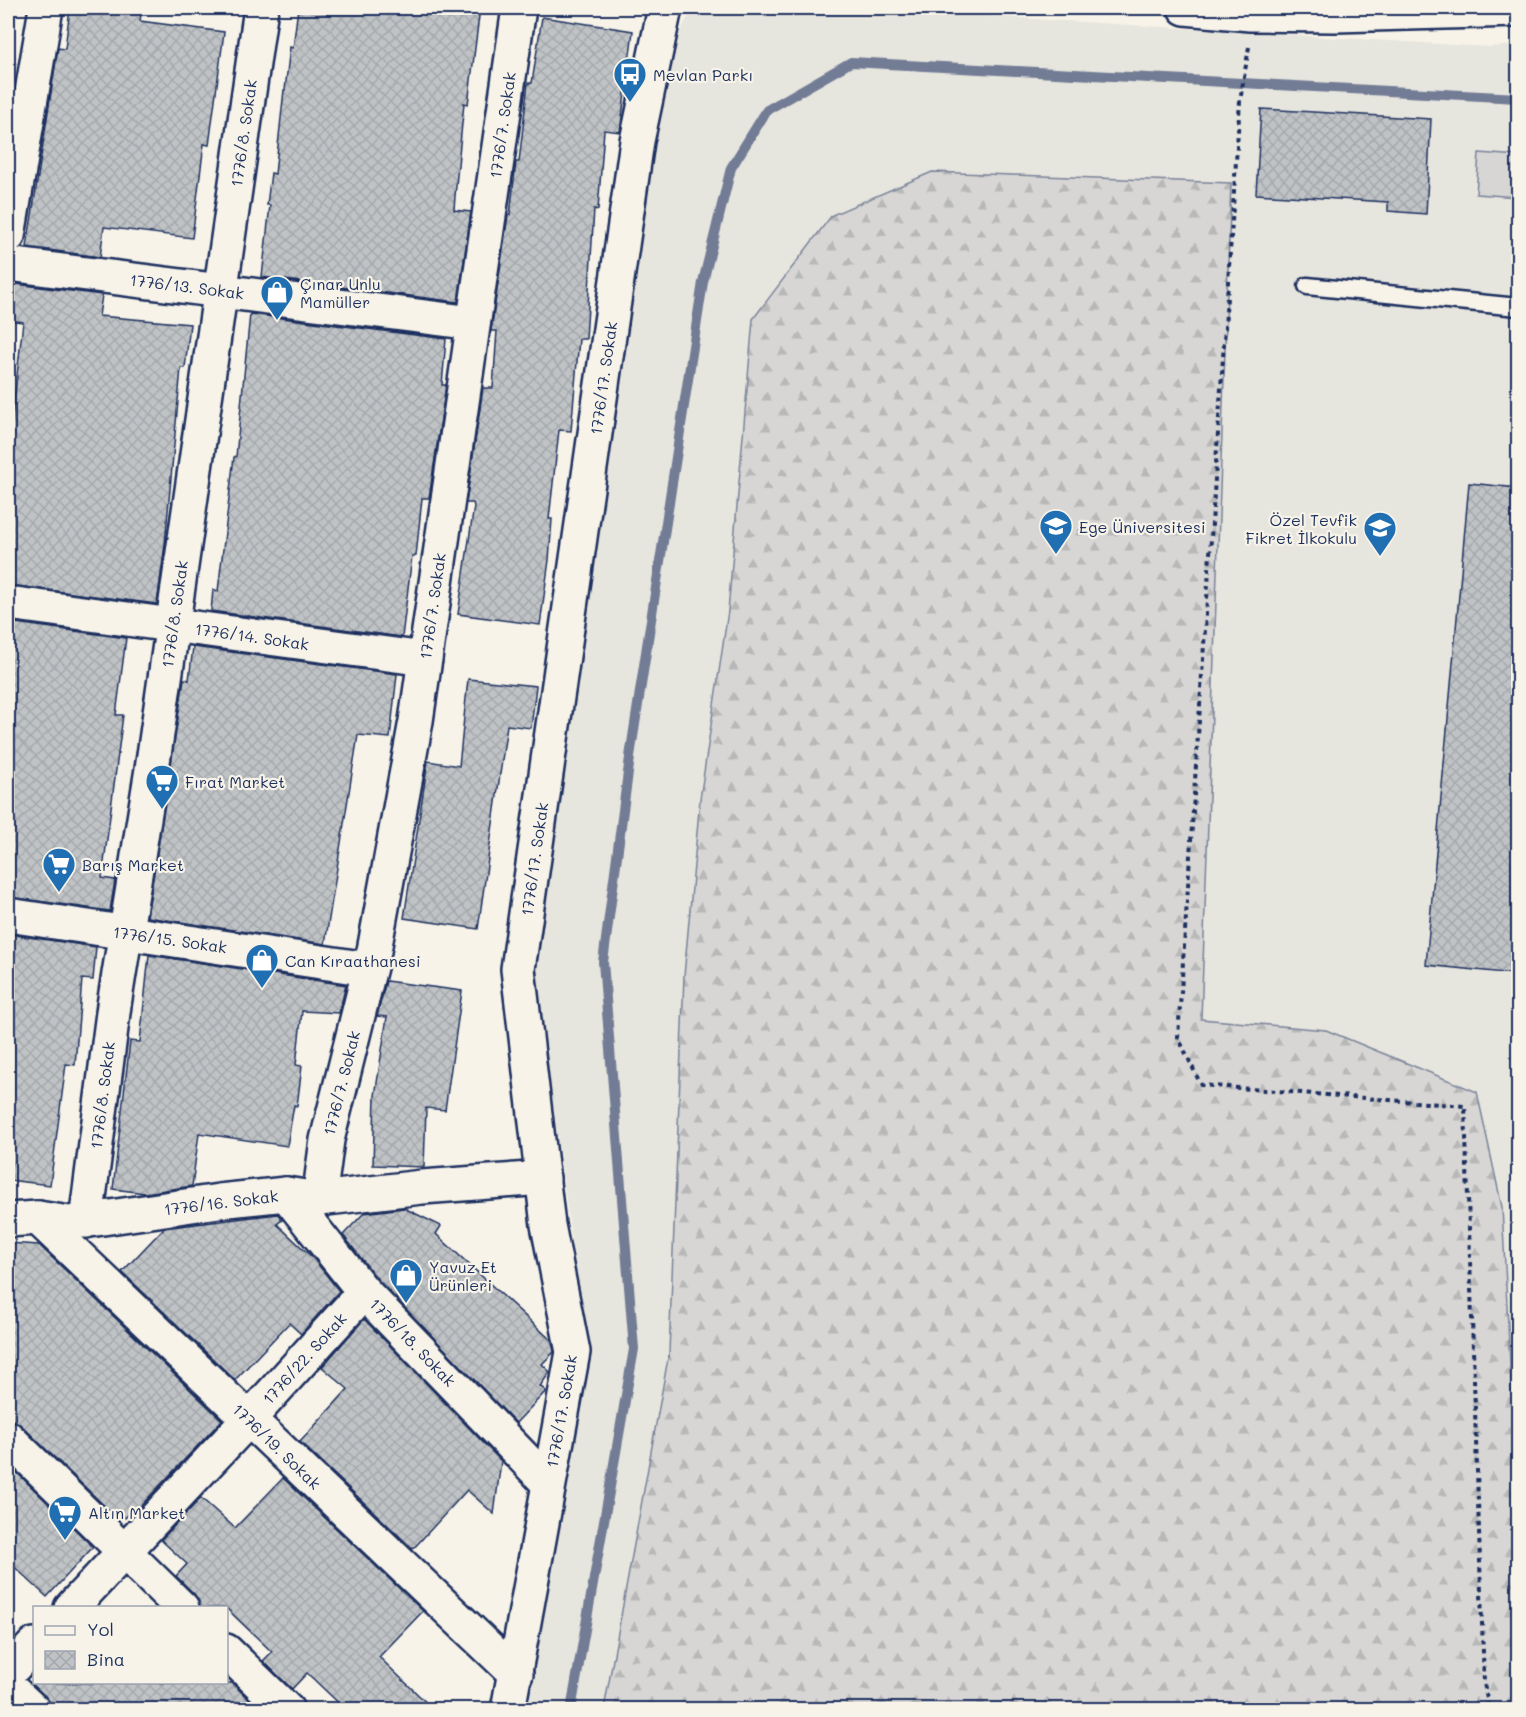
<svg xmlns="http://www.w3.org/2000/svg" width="1526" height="1717" font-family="Mali,sans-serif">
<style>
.built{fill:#e6e5de}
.forest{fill:url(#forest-firs);stroke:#798299;stroke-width:1.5}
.green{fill:#d7d6d4;stroke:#798299;stroke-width:1.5}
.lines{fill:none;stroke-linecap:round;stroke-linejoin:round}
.stream{stroke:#727c95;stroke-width:10}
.building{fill:url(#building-cross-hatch);stroke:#1b2f5e;stroke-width:1.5}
.lane-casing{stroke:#1b2f5e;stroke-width:21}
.street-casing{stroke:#1b2f5e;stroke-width:38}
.secondary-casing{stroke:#1b2f5e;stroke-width:38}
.path{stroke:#1b2f5e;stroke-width:4;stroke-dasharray:4.5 4.5;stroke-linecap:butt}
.lane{stroke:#f7f3e8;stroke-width:16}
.street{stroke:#f7f3e8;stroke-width:33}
.secondary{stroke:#f7f3e8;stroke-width:33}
.labels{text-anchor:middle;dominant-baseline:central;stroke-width:4.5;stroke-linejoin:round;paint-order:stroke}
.poi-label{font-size:16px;fill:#1b2f5e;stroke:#f7f3e8;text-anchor:start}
.street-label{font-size:16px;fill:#1b2f5e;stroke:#f7f3e8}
</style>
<defs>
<pattern id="forest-firs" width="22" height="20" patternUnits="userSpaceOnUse" patternTransform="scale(1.5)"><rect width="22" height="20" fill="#d7d6d4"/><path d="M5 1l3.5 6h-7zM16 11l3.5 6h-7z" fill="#b8b8b8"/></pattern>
<pattern id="building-cross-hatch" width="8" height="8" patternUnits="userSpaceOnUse" patternTransform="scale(1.5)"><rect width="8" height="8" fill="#c0c3c5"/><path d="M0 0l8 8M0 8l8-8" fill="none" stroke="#a4a8ac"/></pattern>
</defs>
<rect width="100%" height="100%" fill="#f7f3e8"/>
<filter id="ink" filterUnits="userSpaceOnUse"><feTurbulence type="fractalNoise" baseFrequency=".0167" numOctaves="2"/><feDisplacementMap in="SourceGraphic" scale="12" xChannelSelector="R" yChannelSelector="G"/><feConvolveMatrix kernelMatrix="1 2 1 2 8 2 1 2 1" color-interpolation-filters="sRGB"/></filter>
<g filter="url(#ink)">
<!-- built -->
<polygon class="built" points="693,8 852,8 1489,47 1518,45 1518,1709 525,1710 586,1346 533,959 653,151 672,47"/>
<!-- forest -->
<polygon class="forest" points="932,172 1231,183 1201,1019 1326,1030 1477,1092 1502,1207 1511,1384 1518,1447 1518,1709 604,1709 669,1353 684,976 700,799 728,611 753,319 832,215"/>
<!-- green -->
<polygon class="green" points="1479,153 1518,156 1518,197 1476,194"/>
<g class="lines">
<!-- stream -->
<polyline class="stream" points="571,1710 634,1349 603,962 631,750 703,282 731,168 767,110 851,62 1518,98"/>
</g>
<!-- building -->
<g class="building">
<polygon points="70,8 142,8 140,21 224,32 209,145 204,144 192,238 104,227 100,257 27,247 58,48 65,49"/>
<polygon points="298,8 480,8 468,104 464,103 455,196 454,210 471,212 458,302 262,277 270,205 267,205 271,173 275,174 284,90 285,90 290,47 293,48"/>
<polygon points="542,17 633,31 620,132 604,130 598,210 594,209 586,339 579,339 571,431 559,430 549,519 552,519 549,560 540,625 458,614 474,506 473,503 466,503 483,388 493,388 497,331 491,331 508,215 510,215 516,162 519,162 528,83 532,83"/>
<polygon points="1261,109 1431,119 1426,214 1388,211 1388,202 1256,194"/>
<polygon points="8,283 102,295 99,316 190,324 185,368 181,368 165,544 157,604 8,585 8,455 23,322 8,320"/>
<polygon points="250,314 446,339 442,385 446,385 429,498 422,498 416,556 412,556 402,637 211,611 213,590 218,591 234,457 236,457"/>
<polygon points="1469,483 1518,488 1518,926 1514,974 1426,965"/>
<polygon points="8,622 126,638 116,715 123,715 102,878 115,880 110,911 8,897"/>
<polygon points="193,647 397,674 390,738 358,735 325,944 147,917 184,679 189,680"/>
<polygon points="468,679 536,686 531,728 507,725 478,929 404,918 428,761 459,766"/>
<polygon points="8,934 96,947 93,980 82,979 75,1065 66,1064 50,1185 8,1180"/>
<polygon points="149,955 346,985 339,1013 302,1011 296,1065 302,1066 297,1106 294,1105 287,1146 199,1133 192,1186 145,1193 113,1189 130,1041 140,1042"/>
<polygon points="386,981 462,991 445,1110 426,1108 424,1167 373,1165 375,1096 387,1017 377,1016"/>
<polygon points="404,1208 441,1226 436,1234 552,1341 554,1352 542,1364 550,1372 540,1386 546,1391 516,1423 378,1280 343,1235 364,1213"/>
<polygon points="278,1214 282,1220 277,1224 313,1258 339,1291 301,1334 289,1323 235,1380 122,1272 164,1228"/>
<polygon points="8,1243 39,1245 222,1420 133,1514 131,1512 125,1518 123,1516 119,1520 21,1425 13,1420 8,1420"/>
<polygon points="364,1319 501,1461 494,1514 467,1490 413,1549 300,1442 348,1389 322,1367"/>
<polygon points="8,1464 93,1547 47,1597 8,1561"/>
<polygon points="283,1478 423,1611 379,1657 434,1710 346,1710 307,1673 292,1689 263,1661 272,1652 226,1608 200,1608 195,1595 176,1576 187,1564 161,1540 201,1498 235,1528"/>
<polygon points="31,1683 232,1683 260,1710 51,1710 51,1704 46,1697"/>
</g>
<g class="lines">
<defs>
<polyline id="lane" points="1307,286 1518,307"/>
<g id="street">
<polyline points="8,236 46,8"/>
<polyline points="8,264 473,323"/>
<polyline points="8,603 425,659"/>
<polyline points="8,915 368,969"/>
<polyline points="286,1194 364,1292 548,1483"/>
<polyline points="319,1199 327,1140 374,951 416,721 519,8"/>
<polyline points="38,1218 516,1674"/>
<polyline points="8,1220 38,1218 69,1223 219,1201 286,1194 319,1199 422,1187 543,1178"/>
<polyline points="86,1221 114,1005 152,769 261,8"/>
<polyline points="8,1438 182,1608"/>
<polyline points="71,1608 249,1419 364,1292"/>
<polyline points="226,1651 287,1710"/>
<polyline points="8,1673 34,1645"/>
<polyline points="8,1687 33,1710"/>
</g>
<g id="secondary">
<polyline points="1185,8 1250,14 1335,15 1518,10"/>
<polyline points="508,1710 573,1352 548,1225 518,969 637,141 665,8"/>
</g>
</defs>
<!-- lane casing -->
<use href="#lane" class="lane-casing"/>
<!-- street casing -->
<use href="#street" class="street-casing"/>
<!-- secondary casing -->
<use href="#secondary" class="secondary-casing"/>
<!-- path -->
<polyline class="path" points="1249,47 1240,101 1178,1037 1201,1085 1465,1106 1484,1683 1489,1710"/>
<!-- lane -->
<use href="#lane" class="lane"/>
<!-- street -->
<use href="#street" class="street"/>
<!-- secondary -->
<use href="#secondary" class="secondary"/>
</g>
</g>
<!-- icons -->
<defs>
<symbol id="bus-pin" viewBox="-11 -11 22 30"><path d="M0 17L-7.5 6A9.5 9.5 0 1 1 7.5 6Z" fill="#1f6fb2" stroke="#f7f3e8"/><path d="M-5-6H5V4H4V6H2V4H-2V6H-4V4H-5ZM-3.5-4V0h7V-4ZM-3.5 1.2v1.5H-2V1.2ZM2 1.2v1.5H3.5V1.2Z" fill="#fff"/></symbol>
<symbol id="shop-pin" viewBox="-11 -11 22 30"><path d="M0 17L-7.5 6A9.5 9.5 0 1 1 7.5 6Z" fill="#1f6fb2" stroke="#f7f3e8"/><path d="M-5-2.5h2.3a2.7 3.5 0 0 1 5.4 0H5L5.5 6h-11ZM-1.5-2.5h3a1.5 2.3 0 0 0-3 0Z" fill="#fff"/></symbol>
<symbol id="university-pin" viewBox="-11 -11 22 30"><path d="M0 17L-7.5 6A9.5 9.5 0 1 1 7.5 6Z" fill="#1f6fb2" stroke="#f7f3e8"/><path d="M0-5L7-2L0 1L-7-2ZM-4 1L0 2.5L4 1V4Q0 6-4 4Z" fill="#fff"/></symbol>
<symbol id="school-pin" viewBox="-11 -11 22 30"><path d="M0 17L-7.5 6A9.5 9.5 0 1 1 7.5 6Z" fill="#1f6fb2" stroke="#f7f3e8"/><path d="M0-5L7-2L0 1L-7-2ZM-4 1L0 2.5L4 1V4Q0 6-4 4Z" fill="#fff"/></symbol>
<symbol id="supermarket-pin" viewBox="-11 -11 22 30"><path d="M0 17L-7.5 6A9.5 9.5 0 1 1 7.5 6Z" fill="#1f6fb2" stroke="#f7f3e8"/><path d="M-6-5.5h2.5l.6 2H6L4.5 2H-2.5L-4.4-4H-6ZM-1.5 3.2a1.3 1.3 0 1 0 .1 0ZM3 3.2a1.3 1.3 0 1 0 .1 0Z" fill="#fff"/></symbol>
</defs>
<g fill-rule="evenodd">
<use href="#bus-pin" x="611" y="55" width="38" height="52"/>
<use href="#shop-pin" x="258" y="273" width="38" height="52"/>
<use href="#university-pin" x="1037" y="507" width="38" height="52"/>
<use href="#school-pin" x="1361" y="509" width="38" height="52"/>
<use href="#supermarket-pin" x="143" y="762" width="38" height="52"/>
<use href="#supermarket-pin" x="40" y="845" width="38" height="52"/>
<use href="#shop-pin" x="243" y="941" width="38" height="52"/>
<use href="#shop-pin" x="387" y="1256" width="38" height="52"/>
<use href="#supermarket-pin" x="46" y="1493" width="38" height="52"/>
</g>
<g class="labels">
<!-- poi labels -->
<g class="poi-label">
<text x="653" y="74">Mevlan Parkı</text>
<text x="300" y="283">Çınar Unlu<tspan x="300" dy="18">Mamüller</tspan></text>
<text x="1357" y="519" text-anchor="end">Özel Tevfik<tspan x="1357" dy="18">Fikret İlkokulu</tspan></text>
<text x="1079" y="526">Ege Üniversitesi</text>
<text x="185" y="781">Fırat Market</text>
<text x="82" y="864">Barış Market</text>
<text x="285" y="960">Can Kıraathanesi</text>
<text x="429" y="1266">Yavuz Et<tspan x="429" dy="18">Ürünleri</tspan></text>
<text x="88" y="1512">Altın Market</text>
</g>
<!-- street labels -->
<g class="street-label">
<text transform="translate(502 125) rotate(-82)">1776/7. Sokak</text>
<text transform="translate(243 133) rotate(-82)">1776/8. Sokak</text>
<text transform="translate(187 286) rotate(7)">1776/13. Sokak</text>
<text transform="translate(603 378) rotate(-82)">1776/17. Sokak</text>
<text transform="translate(432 606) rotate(-82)">1776/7. Sokak</text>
<text transform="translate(174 614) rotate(-82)">1776/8. Sokak</text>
<text transform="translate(252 636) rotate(8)">1776/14. Sokak</text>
<text transform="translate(534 859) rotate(-82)">1776/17. Sokak</text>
<text transform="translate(170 939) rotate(8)">1776/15. Sokak</text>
<text transform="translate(341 1083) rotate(-76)">1776/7. Sokak</text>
<text transform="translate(102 1095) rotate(-83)">1776/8. Sokak</text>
<text transform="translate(221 1202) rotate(-7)">1776/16. Sokak</text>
<text transform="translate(413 1342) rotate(46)">1776/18. Sokak</text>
<text transform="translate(304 1358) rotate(-48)">1776/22. Sokak</text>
<text transform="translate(561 1411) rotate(-80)">1776/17. Sokak</text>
<text transform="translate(277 1446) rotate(44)">1776/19. Sokak</text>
</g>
</g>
<!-- margin -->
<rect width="1526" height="1717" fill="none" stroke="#f7f3e8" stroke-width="30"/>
<rect x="15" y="15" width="1496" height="1687" fill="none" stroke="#1b2f5e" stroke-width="2" filter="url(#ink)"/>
<!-- legend -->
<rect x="33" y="1606" width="195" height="78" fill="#f7f3e8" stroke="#9fa5b1" stroke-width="1.5"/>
<rect x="45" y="1626" width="30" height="9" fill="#f7f3e8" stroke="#9fa5b1" stroke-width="1.5"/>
<text x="87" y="1636" font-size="18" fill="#1b2f5e">Yol</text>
<rect x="45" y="1651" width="30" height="18" fill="url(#building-cross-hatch)" stroke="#9fa5b1" stroke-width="1.5"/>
<text x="87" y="1666" font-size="18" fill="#1b2f5e">Bina</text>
</svg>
